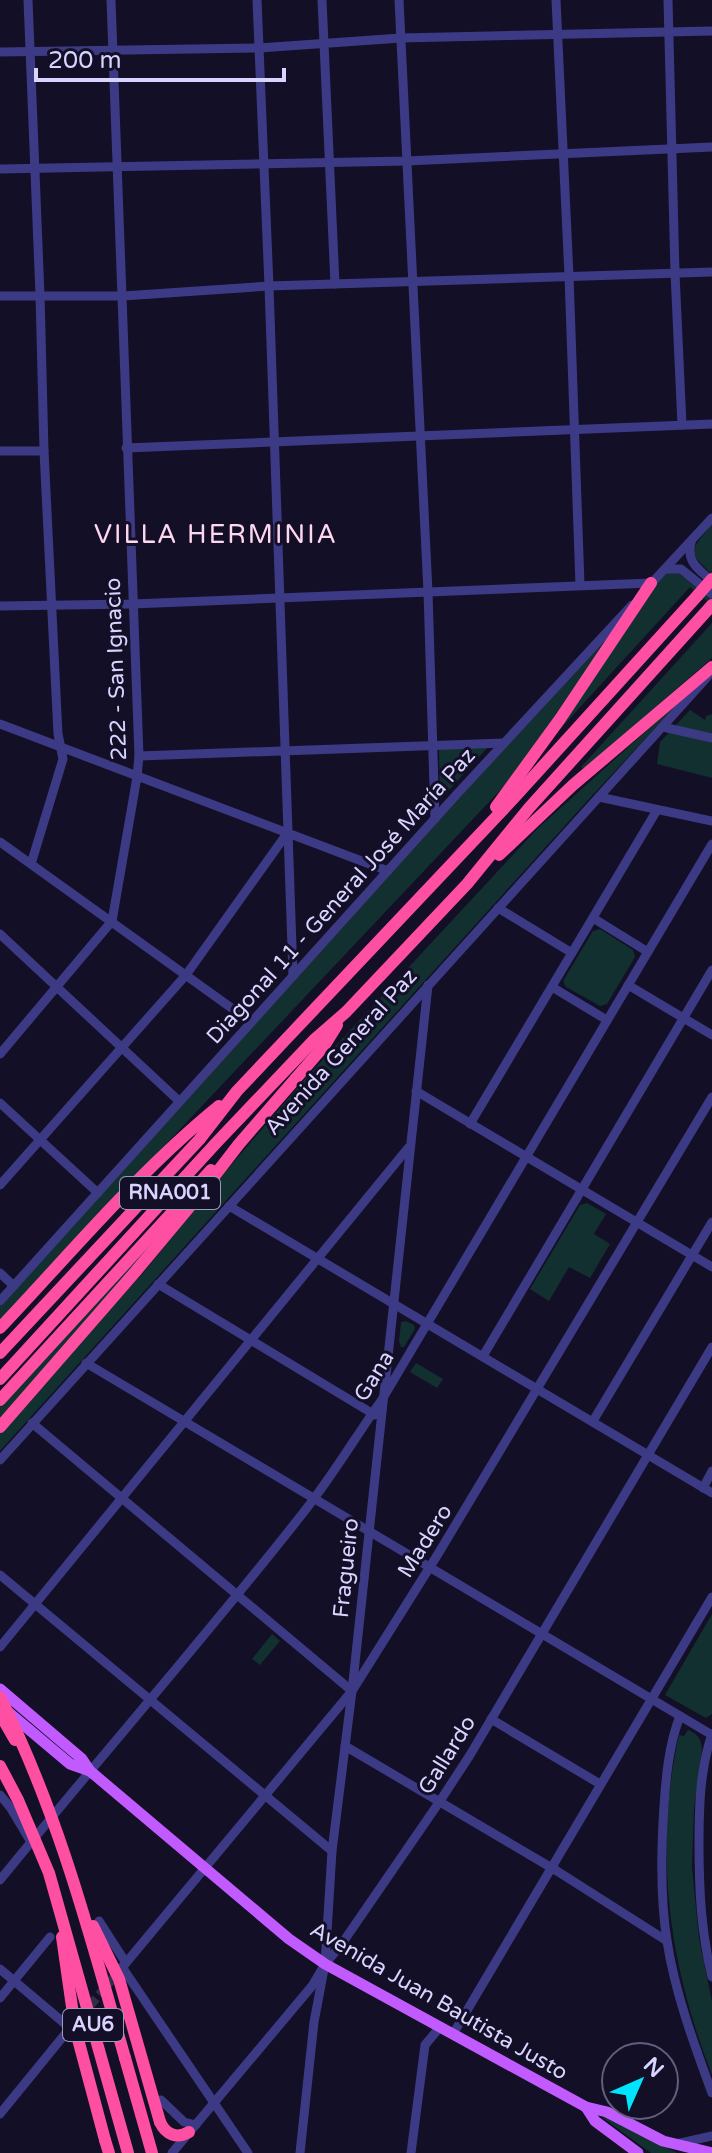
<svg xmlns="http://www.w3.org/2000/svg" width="712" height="2153" font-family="'Varela Round',sans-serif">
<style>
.green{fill:#12302f}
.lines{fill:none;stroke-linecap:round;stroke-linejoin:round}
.minor-tunnel{stroke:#312d47;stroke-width:9;stroke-dasharray:9 4.5;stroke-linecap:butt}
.minor{stroke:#3d3a85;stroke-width:9}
.major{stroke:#c25bff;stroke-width:11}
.highway{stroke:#ff4fa3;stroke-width:12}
.highway-bridge{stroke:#ff4fa3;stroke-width:12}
.labels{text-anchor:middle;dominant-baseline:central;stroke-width:6;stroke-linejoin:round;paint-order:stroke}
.shield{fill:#130f26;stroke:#9e99be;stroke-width:2}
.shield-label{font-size:20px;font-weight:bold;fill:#d9d4ff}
.street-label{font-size:22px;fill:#d9d4ff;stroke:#130f26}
.quarter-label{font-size:26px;letter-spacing:2px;fill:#ffd6f0;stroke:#130f26}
</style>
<rect width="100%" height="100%" fill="#130f26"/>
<!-- green -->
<g class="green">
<path d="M712,524V574C686,551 691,550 712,524Z"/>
<polygon points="674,570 712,596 712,605 690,587 551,739 653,585 669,572"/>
<polygon points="620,618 537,747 507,783 0,1320 0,1306 18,1285"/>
<polygon points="712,623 712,658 584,769 581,767"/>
<polygon points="682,699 589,799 0,1451 0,1407 147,1245 150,1247 113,1306 144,1272 220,1178 304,1080 537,829"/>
<polygon points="690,710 705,720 706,716 712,714 712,778 657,764 660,742"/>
<polygon points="488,747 440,800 439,749"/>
<polygon points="600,929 633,950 635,957 607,1004 600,1006 566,987 563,981 593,931"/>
<polygon points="587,1203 606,1214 594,1234 610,1244 590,1278 569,1267 549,1301 530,1289 580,1205"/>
<polygon points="406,1321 414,1325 415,1329 404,1347 401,1347 399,1341 401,1322"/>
<polygon points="416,1363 443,1379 437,1388 410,1372"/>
<polygon points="712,1614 712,1714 706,1718 665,1695"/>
<polygon points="272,1634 280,1641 260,1665 252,1659"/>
<path d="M688,1730C698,1734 701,1739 702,1749L694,1809L692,1867L699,1939L712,2001V2075C669,1965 653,1852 679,1735L684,1736Z"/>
<polygon points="604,2115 677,2153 651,2153 603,2118"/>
</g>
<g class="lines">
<!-- minor-tunnel -->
<polyline class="minor-tunnel" points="73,2026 120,1970"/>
<!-- minor -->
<g class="minor">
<polyline points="28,0 40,295 44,451 58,734 63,759 31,864"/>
<polyline points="257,0 269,286 293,976"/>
<polyline points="322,0 335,284"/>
<polyline points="399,0 428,592 435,819"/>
<polyline points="556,0 569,276 580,585"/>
<polyline points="668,0 675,273 682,425"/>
<polyline points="0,52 259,48 401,38 712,31"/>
<polyline points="0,169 407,161 712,147"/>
<polyline points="0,296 123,296 269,286 712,272"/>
<polyline points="126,448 712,424"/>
<polyline points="0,451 44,451"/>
<path d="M691,543C686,562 699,570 712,581"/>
<polyline points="665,569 681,569 712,594"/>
<polyline points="647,588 712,518"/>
<polyline points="0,606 132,604 651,583"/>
<polyline points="0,724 388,871"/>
<polyline points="663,727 712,738"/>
<polyline points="139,756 504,743"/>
<polyline points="599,797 712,821"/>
<polyline points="0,842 251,1022"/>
<polyline points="498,908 572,953"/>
<polyline points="593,918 648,952"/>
<polyline points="0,934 179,1101"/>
<polyline points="628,985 712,1035"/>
<polyline points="552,987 607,1020"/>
<polyline points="0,1054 112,921 137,777 139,756 111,0"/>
<polyline points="416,1091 712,1267"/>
<polyline points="0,1103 98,1193"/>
<polyline points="470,1124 657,810"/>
<polyline points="0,1185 186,975 288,832"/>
<polyline points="229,1206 712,1493"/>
<polyline points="0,1273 14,1286"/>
<polyline points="158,1284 375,1415"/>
<polyline points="0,1301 457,794 632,605"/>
<polyline points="483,1356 712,970"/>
<polyline points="86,1363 712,1735"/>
<polyline points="593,1421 712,1222"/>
<polyline points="32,1423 352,1691"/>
<polyline points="0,1460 710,674"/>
<polyline points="703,1488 712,1471"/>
<polyline points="0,1575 332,1851"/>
<polyline points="0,1647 408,1148"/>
<path d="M680,1716C669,1744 666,1776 664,1806C661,1850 660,1897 667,1941C675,1993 694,2044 712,2093"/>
<polyline points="491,1719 600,1784"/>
<path d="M712,1734C700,1769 699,1806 699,1843C699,1889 701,1932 712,1977"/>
<polyline points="345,1746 557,1871 667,1941"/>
<polyline points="0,1795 10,1807 31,1842"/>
<path d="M0,1880C100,1757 205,1638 303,1513C332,1477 356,1436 383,1398L712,844"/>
<polyline points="99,1921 126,1963"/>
<polyline points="122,1967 248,2153"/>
<polyline points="0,1969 70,2028 0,2114"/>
<polyline points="120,1970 352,1691 438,1554 712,1097"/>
<polyline points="0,1998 50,1937"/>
<polyline points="453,2034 712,1597"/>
<polyline points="161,2100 184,2122 196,2125"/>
<polyline points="676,2144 712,2136"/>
<polyline points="172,2153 312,1986 325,1964 341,1945 440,1801 470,1755 712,1347"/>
<polyline points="300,2153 314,2022 325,1964 332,1851 352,1691 428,985"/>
<polyline points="411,2153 425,2045 440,2027"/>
</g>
<!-- major -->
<g class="major">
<polyline points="0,1689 82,1759 90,1771 289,1939 325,1964 586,2107 607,2112 663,2141 712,2153"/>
<polyline points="7,1711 70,1764 90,1771"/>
<polyline points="586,2107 595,2121 638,2153"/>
</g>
<!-- highway -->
<g class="highway">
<polyline points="496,807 560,719 651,583"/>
<polyline points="499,855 573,785 712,667"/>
<path d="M0,1328C71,1253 139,1171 219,1106"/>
<polyline points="0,1353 199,1140 237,1091 289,1036 513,799 698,595"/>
<polyline points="0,1379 217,1142 315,1039 346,1012 467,884 529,808 712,605"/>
<polyline points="0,1400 211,1170"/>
<polyline points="0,1427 136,1271 202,1192 239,1144 324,1046 337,1025"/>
<polyline points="0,1714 15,1740"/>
<polyline points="125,2058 152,2153"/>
<path d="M160,2122C166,2135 177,2139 189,2132"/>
<polyline points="105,2140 109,2153"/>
</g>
<!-- highway-bridge -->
<g class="highway-bridge">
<polyline points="698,595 712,579"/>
<path d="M0,1697C58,1812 90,1935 125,2058"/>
<polyline points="0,1766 18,1800 49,1873 128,2153"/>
<polyline points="93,1926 119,1979 160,2122"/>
<polyline points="62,1937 75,2028 105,2140"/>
</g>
</g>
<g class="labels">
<!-- shield labels -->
<g class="shield">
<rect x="120" y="1177" width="100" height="32" rx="6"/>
<rect x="63" y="2009" width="60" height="32" rx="6"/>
</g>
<g class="shield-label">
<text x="170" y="1193">RNA001</text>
<text x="93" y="2025">AU6</text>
</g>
<!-- street labels -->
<g class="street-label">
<text transform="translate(116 669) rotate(-92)">222 - San Ignacio</text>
<text transform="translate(341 896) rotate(-48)">Diagonal 11 - General José María Paz</text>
<text transform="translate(341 1052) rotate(-48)">Avenida General Paz</text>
<text transform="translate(374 1376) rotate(-58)">Gana</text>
<text transform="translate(425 1541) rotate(-58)">Madero</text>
<text transform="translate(346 1568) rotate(-84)">Fragueiro</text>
<text transform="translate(447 1755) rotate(-58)">Gallardo</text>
<text transform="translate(439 2001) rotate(30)">Avenida Juan Bautista Justo</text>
</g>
<!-- quarter labels -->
<g class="quarter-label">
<text x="216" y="534">VILLA HERMINIA</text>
</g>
</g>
<!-- north arrow -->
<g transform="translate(640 2081) rotate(45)"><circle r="38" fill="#130f26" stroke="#625e7d" stroke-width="2"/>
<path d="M0-6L14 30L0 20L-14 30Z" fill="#00e5ff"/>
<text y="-12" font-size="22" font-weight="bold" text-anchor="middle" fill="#d9d4ff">N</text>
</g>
<!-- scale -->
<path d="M36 68v12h248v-12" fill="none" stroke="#d9d4ff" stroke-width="4"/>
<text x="48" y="68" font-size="24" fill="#d9d4ff" stroke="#130f26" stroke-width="6" paint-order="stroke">200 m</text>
</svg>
